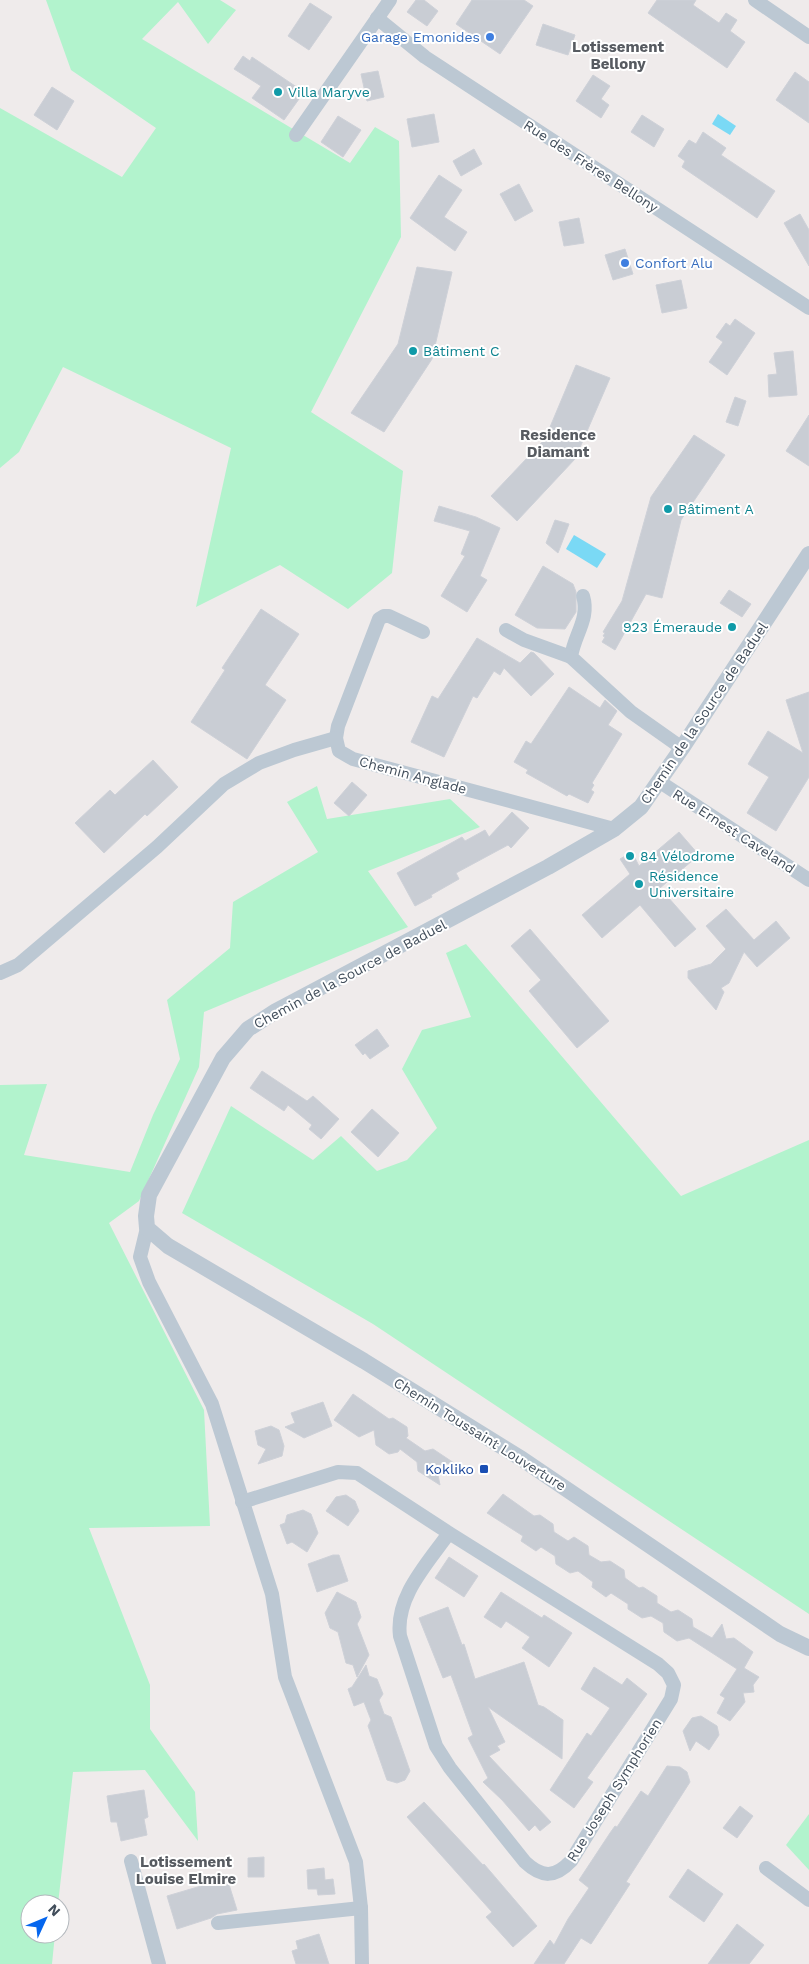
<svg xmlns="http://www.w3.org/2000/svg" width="809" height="1964" font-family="'Work Sans',sans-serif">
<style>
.green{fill:#b2f3cd}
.water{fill:#7ad9f5}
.building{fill:#c9cdd4;stroke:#ced1d8}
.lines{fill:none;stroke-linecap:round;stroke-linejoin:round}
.minor{stroke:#bcc8d3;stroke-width:14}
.tertiary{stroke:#bcc8d3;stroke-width:16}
.shop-dot{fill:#3f7fe0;stroke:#fff;stroke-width:2}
.culture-dot{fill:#0f9aa8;stroke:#fff;stroke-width:2}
.transit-dot{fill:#1a4fb4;stroke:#fff;stroke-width:2}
.labels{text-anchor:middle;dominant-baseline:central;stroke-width:4;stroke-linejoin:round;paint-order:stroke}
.shop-label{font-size:14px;fill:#366cbe;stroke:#fff;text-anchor:end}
.culture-label{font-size:14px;fill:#0d838f;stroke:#fff;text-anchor:start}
.street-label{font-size:14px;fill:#424e5b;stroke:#fff}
.transit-label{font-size:14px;fill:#164399;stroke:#fff;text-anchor:end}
.neighbourhood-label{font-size:15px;font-weight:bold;fill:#575b61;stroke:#fff}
</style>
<rect width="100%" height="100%" fill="#efebeb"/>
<!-- green -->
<g class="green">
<polygon points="46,0 220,0 236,10 208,44 178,2 142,39 350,163 375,127 399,141 401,237 311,412 403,471 392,573 348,609 280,565 196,607 231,448 63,367 19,452 0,468 0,108 122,177 156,128 71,70"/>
<polygon points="317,786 327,819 450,799 480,827 368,871 408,927 204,1012 199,1067 139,1201 109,1223 204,1410 210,1526 89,1528 150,1685 150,1729 195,1792 198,1841 145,1770 73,1772 58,1904 30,1904 30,1934 55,1934 52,1964 0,1964 0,1085 47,1084 24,1155 130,1172 153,1115 180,1059 167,1000 230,948 233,902 318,852 287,802"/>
<polygon points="466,944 681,1196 809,1140 809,1614 373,1324 182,1213 231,1106 313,1160 341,1136 377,1171 407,1160 437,1128 402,1069 422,1030 471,1017 446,953"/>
<polygon points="809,1814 809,1870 786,1845"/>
</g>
<!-- water -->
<g class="water">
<polygon points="718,114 736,126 730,135 712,124"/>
<polygon points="574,535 606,554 597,568 566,549"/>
</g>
<!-- building -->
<g class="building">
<polygon points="416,0 424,0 438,11 427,26 407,12"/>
<polygon points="472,0 524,0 533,6 500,54 456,24"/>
<polygon points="657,0 696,0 693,5 719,23 726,13 737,20 730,31 745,42 727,68 648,13"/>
<polygon points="310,3 332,17 309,50 288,36"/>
<polygon points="543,24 575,35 568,55 536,45"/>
<polygon points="243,56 250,61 252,57 304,92 284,120 252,98 261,86 234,69"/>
<polygon points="378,71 384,97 367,101 361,74"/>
<polygon points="795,72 809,82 809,123 776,100"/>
<polygon points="593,75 610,86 601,99 609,105 601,118 576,101"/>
<polygon points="52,87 74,101 57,130 34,115"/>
<polygon points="434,114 439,142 412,147 407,119"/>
<polygon points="642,115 664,129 654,147 631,132"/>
<polygon points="338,116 361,130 343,157 321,142"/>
<polygon points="703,132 726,148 721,155 775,191 757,218 682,167 685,161 678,156 689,140 696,144"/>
<polygon points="474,149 482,164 461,176 453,161"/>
<polygon points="439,175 462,190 444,217 467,232 455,251 410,218"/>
<polygon points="519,184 533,211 515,221 500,194"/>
<polygon points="800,214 809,230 809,266 784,223"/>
<polygon points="579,218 584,243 564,246 559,222"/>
<polygon points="625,249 633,274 613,280 605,255"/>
<polygon points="417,267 452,272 432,359 384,432 351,413 398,344"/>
<polygon points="681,280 687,308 662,313 656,285"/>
<polygon points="735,319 755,333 727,375 709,362 723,342 716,337 726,323 730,326"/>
<polygon points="793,351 797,395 769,397 768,375 777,374 774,353"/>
<polygon points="576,365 610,378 575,459 517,521 491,496 545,439"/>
<polygon points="735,397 746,401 738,426 726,422"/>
<polygon points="809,415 809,466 786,451"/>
<polygon points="694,435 725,455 681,520 662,598 646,594 615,650 602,642 605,637 603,636 605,633 603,632 622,601 651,497"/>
<polygon points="439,506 476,517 500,528 480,576 487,580 467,612 441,596 465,556 461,554 470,531 434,521"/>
<polygon points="555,520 569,524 558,553 546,543"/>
<polygon points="543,566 573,584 576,592 576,612 565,629 537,628 515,615"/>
<polygon points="729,590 751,604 742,617 720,603"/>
<polygon points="261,609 299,634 265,685 286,700 247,759 191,722 225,670 222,668"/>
<polygon points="477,638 520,663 531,652 534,653 554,674 531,696 504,668 500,675 494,671 477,698 473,696 444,757 411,742 432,696 438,699"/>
<polygon points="569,687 600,708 605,700 617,711 608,725 622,734 592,783 594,785 591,790 594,792 588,803 569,794 567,796 526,773 528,770 514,762 526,741 531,744"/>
<polygon points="809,692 809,777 776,831 747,813 769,777 748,764 768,731 803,753 786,700"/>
<polygon points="153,760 178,787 147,816 145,814 104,853 75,823 110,790 115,795"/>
<polygon points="352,782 367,795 349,816 334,803"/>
<polygon points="512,812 529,828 511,848 508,845 456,873 459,879 431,895 432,897 415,906 397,873 462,837 465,841 485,830 489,837"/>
<polygon points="679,832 699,855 660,888 696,929 675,947 640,905 602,938 582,915 630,874 620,859 632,852 639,866"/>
<polygon points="726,909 754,940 776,921 790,938 757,967 744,952 729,983 721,988 724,992 716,1010 688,978 688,971 711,964 726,949 706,926"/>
<polygon points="530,929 609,1021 577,1048 529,991 541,980 511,946"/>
<polygon points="377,1029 389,1046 370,1059 365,1053 363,1055 355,1045"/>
<polygon points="262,1071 307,1101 313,1096 339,1119 321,1139 309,1129 312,1125 288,1105 284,1111 250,1088"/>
<polygon points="372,1109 399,1133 378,1157 351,1132"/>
<polygon points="353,1394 389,1419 393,1418 407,1427 408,1436 406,1438 425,1451 433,1449 454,1463 436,1465 440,1485 418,1471 417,1462 400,1449 398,1452 389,1454 376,1445 374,1430 359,1437 334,1420"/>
<polygon points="323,1402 332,1426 304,1438 285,1427 295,1423 291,1413"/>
<polygon points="271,1426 279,1430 284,1446 282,1456 258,1464 266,1449 258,1445 255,1431"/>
<polygon points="503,1494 534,1516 540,1515 553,1524 554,1532 568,1541 574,1537 588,1546 589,1555 601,1562 610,1561 624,1570 625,1578 639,1588 643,1587 657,1596 657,1603 671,1612 678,1610 692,1619 693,1627 712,1638 722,1624 726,1639 734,1638 753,1652 744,1668 759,1677 753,1685 754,1692 743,1693 745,1702 730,1721 717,1713 725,1698 720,1695 737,1669 689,1638 677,1641 664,1632 663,1623 651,1616 642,1618 628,1609 628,1604 611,1593 606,1597 592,1587 593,1582 578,1571 570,1573 556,1564 555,1556 541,1547 536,1551 521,1541 523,1536 487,1513"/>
<polygon points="346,1495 355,1501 359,1511 348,1526 326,1511 336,1497"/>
<polygon points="303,1510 311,1514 318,1533 307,1552 292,1542 287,1544 280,1525 285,1523 287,1515"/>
<polygon points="333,1555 339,1555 348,1581 317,1592 308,1564"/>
<polygon points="449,1557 478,1576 464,1597 435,1578"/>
<polygon points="337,1592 356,1602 361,1617 357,1624 369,1655 357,1677 353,1665 346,1663 338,1632 330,1628 325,1613"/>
<polygon points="501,1592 542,1618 544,1615 572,1633 549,1667 522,1648 530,1637 506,1621 501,1628 484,1617"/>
<polygon points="448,1607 462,1645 464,1644 475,1679 524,1662 538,1705 544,1707 563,1720 562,1759 488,1707 505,1742 497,1746 500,1750 489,1756 551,1822 540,1831 535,1825 529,1831 502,1800 483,1782 488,1778 468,1738 473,1735 451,1675 443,1678 419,1618"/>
<polygon points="366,1665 369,1676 377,1679 383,1694 379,1700 384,1714 391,1717 410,1771 405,1780 397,1783 387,1780 368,1726 371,1720 364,1702 354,1706 348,1689 352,1687"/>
<polygon points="594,1667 622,1685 627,1678 647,1694 587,1778 593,1782 574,1808 550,1790 587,1733 591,1736 610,1708 581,1689"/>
<polygon points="701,1716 717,1726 719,1735 709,1750 696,1741 690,1751 683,1731 692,1718"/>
<polygon points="667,1766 680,1767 687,1772 690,1782 626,1882 630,1884 591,1944 581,1938 564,1964 534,1964 550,1940 554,1945 568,1919 589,1888 579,1880 610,1833 615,1826 617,1827 641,1791 648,1796"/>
<polygon points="144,1790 148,1817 144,1819 147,1835 121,1841 117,1822 111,1822 107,1796"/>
<polygon points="424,1802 483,1865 484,1864 537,1926 513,1947 486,1917 492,1912 407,1817"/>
<polygon points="740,1806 753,1816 737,1838 723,1828"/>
<polygon points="264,1857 264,1877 248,1877 248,1858"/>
<polygon points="324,1868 325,1880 333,1879 335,1894 318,1895 317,1889 308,1889 307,1870"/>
<polygon points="688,1869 723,1894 704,1922 669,1897"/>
<polygon points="226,1875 237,1910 217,1914 211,1918 177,1929 167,1896 201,1886 200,1883"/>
<polygon points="737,1924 764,1945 749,1964 708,1964"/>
<polygon points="319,1934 329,1964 296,1964 292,1951 298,1949 296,1941"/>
</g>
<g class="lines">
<!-- minor -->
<g class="minor">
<polyline points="755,0 809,37"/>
<polyline points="377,18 425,57 809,308"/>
<polyline points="296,135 390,0"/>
<path d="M583,596C590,619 574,635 571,657L631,712L682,748"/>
<polyline points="506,630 524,640 571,657"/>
<polyline points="423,632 389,616 384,616 379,619 338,726 336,738 339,751 353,759 614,829"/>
<polyline points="660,782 809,880"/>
<polyline points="0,973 18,965 157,847 224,784 259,763 294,750 336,738"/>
<polyline points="147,1228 140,1257 149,1282 212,1404 272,1594 285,1677 356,1862 361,1908 362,1964"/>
<path d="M242,1502L338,1472L357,1473L449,1533L658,1664L668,1673L674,1685L671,1699L571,1861C555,1878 542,1878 525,1862L450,1768L436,1746L400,1636C395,1597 427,1564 449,1533"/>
<polyline points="131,1861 159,1964"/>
<polyline points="766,1868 809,1900"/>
<polyline points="218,1923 361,1908"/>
</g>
<!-- tertiary -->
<polyline class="tertiary" points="809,554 682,748 641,807 614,829 548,867 276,1011 248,1029 223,1058 149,1195 146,1216 147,1228 168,1246 364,1361 522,1459 780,1634 809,1648"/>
</g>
<!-- markers -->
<g class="shop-dot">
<circle cx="490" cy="37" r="5"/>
<circle cx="625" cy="263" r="5"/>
</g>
<g class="culture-dot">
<circle cx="278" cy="92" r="5"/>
<circle cx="413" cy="351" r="5"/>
<circle cx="668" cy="509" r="5"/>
<circle cx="732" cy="627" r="5"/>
<circle cx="630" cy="856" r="5"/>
<circle cx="639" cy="884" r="5"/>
</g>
<rect class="transit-dot" x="479" y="1464" width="10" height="10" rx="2.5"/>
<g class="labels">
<!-- shop labels -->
<g class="shop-label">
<text x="480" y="37">Garage Emonides</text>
<text x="635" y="263" text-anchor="start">Confort Alu</text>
</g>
<!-- culture labels -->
<g class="culture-label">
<text x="288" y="92">Villa Maryve</text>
<text x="423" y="351">Bâtiment C</text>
<text x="678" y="509">Bâtiment A</text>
<text x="722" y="627" text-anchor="end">923 Émeraude</text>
<text x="640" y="856">84 Vélodrome</text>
<text x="649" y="876">Résidence<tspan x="649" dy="16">Universitaire</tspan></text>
</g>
<!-- street labels -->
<g class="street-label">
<text transform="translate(591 166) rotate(33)">Rue des Frères Bellony</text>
<text transform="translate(704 713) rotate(-56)">Chemin de la Source de Baduel</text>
<text transform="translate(413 775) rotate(15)">Chemin Anglade</text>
<text transform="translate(734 831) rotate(33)">Rue Ernest Caveland</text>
<text transform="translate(350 974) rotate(-28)">Chemin de la Source de Baduel</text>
<text transform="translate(480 1434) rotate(32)">Chemin Toussaint Louverture</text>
<text transform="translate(614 1790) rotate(-58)">Rue Joseph Symphorien</text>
</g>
<!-- transit labels -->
<g class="transit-label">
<text x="474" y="1469">Kokliko</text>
</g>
<!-- neighbourhood labels -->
<g class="neighbourhood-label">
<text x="618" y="47">Lotissement<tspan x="618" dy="17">Bellony</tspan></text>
<text x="558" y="435">Residence<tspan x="558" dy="17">Diamant</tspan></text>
<text x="186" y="1862">Lotissement<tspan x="186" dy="17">Louise Elmire</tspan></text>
</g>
</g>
<!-- north arrow -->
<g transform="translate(45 1919) rotate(46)"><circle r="24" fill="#ffffff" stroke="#b3b8bd"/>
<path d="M0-4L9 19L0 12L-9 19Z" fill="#0566ee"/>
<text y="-8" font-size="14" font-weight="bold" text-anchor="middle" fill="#424e5b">N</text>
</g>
</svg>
